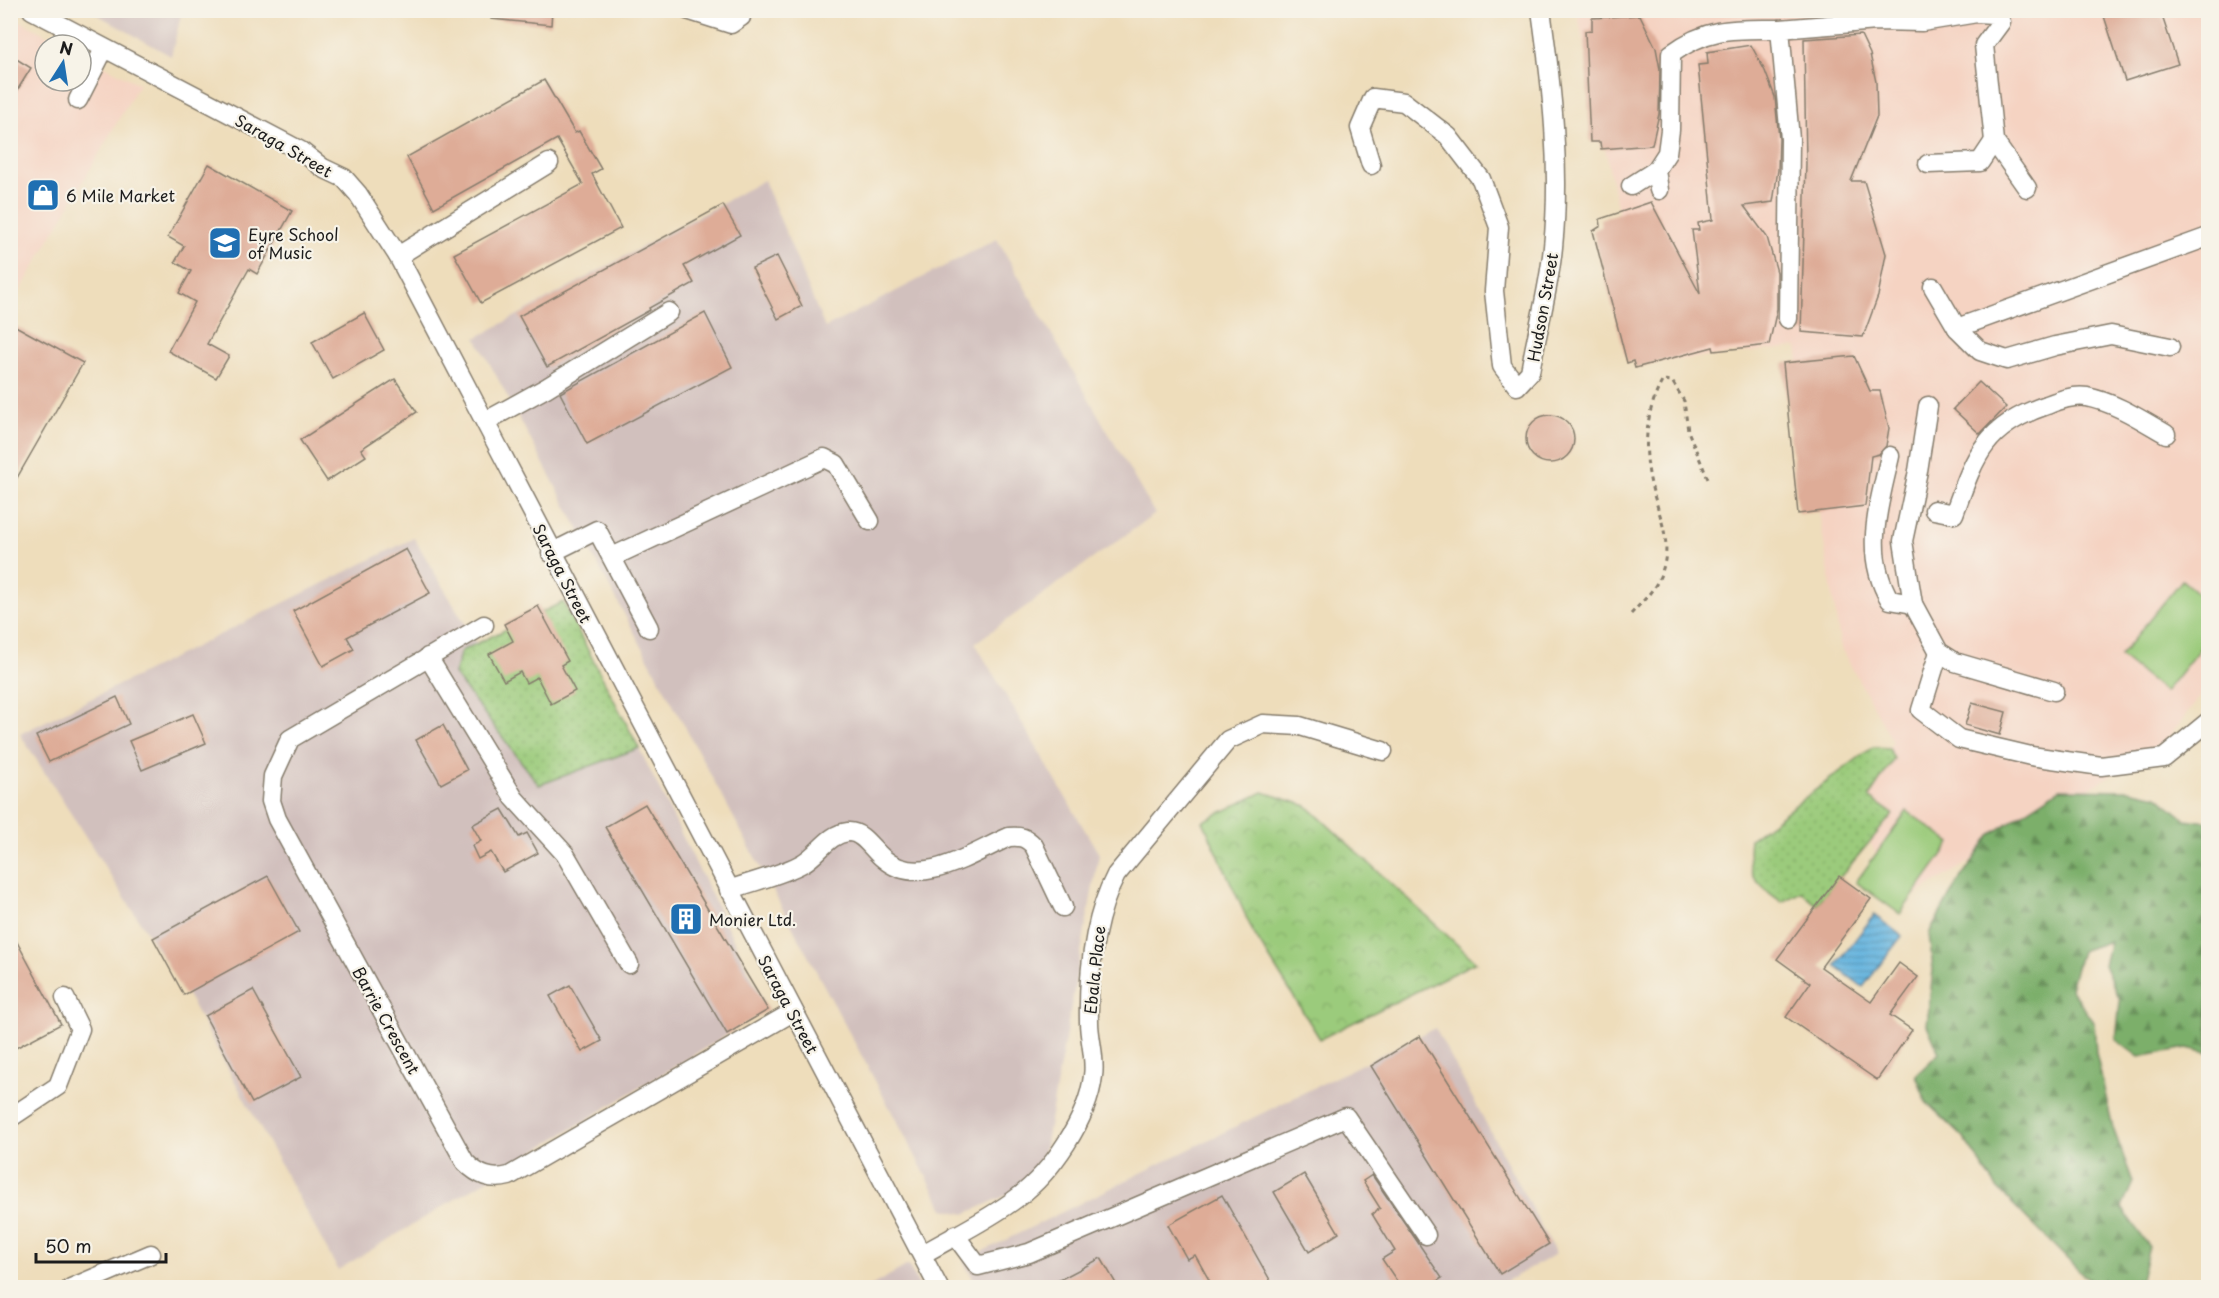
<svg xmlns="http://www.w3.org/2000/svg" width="2219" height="1298" font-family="'Playpen Sans',sans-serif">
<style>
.built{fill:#f5d3c2}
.industrial{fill:#d1c0bd}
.grass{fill:url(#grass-dots);stroke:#5c744c;stroke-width:1.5}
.forest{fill:url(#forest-firs);stroke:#4c6644;stroke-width:1.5}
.park{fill:url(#park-crowns);stroke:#5c744c;stroke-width:1.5}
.garden{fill:#9bcb7b;stroke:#5c744c;stroke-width:1.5}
.water{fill:url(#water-rules);stroke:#40687e;stroke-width:1.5}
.building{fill:#deac97}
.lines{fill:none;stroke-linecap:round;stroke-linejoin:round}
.minor-casing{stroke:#857c6c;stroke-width:21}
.path{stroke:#857c6c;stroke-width:3;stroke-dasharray:4.5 4.5;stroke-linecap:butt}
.minor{stroke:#fff;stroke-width:18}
.labels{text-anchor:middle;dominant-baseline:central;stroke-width:4.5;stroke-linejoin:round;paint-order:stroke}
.street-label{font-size:16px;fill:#1c1c1c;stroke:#f7f3e8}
.poi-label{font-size:16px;fill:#1c1c1c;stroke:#f7f3e8;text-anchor:start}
</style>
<defs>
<pattern id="grass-dots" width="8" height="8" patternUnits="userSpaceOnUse" patternTransform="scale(1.5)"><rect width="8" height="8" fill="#9bcb7b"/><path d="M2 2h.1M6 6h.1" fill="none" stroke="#85ae6a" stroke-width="1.8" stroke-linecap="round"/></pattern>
<pattern id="forest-firs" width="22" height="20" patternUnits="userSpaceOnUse" patternTransform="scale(1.5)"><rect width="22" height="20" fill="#7caf6b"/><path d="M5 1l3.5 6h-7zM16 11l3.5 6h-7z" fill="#658e57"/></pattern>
<pattern id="park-crowns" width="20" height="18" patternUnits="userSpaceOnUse" patternTransform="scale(1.5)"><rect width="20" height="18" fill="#9bcb7b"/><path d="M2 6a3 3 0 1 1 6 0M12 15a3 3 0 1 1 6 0" fill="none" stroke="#85ae6a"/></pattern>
<pattern id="water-rules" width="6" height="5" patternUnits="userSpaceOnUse" patternTransform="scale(1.5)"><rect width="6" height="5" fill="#64b4df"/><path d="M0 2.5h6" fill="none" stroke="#5292b4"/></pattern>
</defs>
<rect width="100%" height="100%" fill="#f7f3e8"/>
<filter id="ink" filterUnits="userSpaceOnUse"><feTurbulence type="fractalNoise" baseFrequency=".0167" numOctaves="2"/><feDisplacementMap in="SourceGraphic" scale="12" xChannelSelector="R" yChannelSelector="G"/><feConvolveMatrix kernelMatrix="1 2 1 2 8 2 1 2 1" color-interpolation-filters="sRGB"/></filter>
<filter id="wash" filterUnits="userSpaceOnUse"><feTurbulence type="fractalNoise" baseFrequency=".008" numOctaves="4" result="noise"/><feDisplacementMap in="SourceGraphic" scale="24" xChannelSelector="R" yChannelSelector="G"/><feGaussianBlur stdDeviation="1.35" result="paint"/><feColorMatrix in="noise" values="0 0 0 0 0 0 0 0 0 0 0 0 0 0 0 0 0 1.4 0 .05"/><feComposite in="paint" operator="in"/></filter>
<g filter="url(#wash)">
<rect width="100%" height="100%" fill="#edb"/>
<!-- built -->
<g class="built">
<polygon points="1577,11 2208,11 2208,686 2165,742 1902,903 1849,803 1893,742 1841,648 1818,506 1797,347 1649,363"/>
<polygon points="11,16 65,45 45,45 45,81 81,81 81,53 139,84 11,307"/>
</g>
<!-- industrial -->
<g class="industrial">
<polygon points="91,11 182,11 171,56"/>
<polygon points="764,180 825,328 997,239 1155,514 975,643 1099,854 1045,1148 1029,1185 965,1214 944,1209 476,338"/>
<polygon points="414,538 477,644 461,652 539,785 639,748 768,1010 338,1270 192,1003 20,734"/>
<polygon points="1435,1028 1556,1254 1494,1288 978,1287 963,1261"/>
<polygon points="908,1265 920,1287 869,1287"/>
</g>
<!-- grass -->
<g class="grass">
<polygon points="563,602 639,748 539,785 454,674 461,651"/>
<path d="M1873,747L1889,748L1894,759L1869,797L1893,814L1817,905L1801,892L1782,902C1755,884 1746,874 1750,839Z"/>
</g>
<!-- forest -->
<polygon class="forest" points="2060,789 2129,790 2157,796 2185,819 2208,822 2208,1053 2187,1048 2139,1057 2116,1040 2120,1001 2104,965 2110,941 2081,951 2070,988 2094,1022 2096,1053 2113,1128 2133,1182 2122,1208 2149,1247 2139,1287 2099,1287 2078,1270 1997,1188 1963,1137 1926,1102 1916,1075 1939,1053 1927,1025 1933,970 1929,934 1950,895 1990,835"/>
<!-- park -->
<polygon class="park" points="1263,792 1307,806 1476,962 1320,1039 1253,932 1203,821"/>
<!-- garden -->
<g class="garden">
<polygon points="2182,580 2208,602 2208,638 2165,692 2120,656"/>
<polygon points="1907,811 1951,843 1900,914 1856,882"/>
</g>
<!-- water -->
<polygon class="water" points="1874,915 1902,936 1863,987 1835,966"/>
<g id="blocks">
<!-- building -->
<g class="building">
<polygon points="491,10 552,10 551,25 491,19"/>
<polygon points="2102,10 2160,10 2178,64 2125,81"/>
<polygon points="1640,15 1656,48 1660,69 1659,114 1652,145 1601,149 1600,142 1590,142 1585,31 1592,30 1592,18"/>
<polygon points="1861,35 1870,54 1876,82 1877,116 1851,181 1864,181 1886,254 1878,296 1863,337 1801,332 1806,163 1804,39"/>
<polygon points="1751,45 1765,71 1775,97 1779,139 1778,170 1773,202 1744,206 1767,237 1777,272 1777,309 1769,345 1714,351 1713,347 1635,368 1633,361 1627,363 1593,231 1601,226 1600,219 1651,202 1700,294 1692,230 1699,230 1698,223 1713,220 1698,65 1708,64 1707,52"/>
<polygon points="10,55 31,68 10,102"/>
<polygon points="544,80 575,133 579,131 601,169 592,174 621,228 481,303 454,254 583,184 557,139 434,208 407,157"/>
<polygon points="209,164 292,211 257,274 249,269 207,344 229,356 216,378 168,351 195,302 179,293 191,271 175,262 184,246 168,237"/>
<polygon points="723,205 740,235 684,266 694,283 649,308 650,310 547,367 519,316"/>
<polygon points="777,256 802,306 778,319 752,268"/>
<polygon points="364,313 384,350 333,379 312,342"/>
<polygon points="705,313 732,367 587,444 560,393"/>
<polygon points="10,323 83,363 10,490"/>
<polygon points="1854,356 1870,391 1880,391 1889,428 1886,446 1879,454 1871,456 1865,506 1798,514 1783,363"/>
<polygon points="395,379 417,412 361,449 366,456 327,481 300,440"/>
<polygon points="1979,382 2006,407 1980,434 1953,409"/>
<circle cx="1550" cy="439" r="24"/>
<polygon points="406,549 430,593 347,637 354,649 323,666 293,611"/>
<polygon points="538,606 568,661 561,665 575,691 551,704 537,677 526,683 520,672 504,681 489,654 513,641 504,624"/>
<polygon points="117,697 129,724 49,762 36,736"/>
<polygon points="1972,703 2006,712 2000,735 1965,725"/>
<polygon points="193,714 206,743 142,770 129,741"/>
<polygon points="443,725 467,770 441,784 416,740"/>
<polygon points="645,804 768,1010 727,1034 605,827"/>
<polygon points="502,809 519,837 527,833 538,853 503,872 491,852 478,859 472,846 481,841 472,825"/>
<polygon points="268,876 299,932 184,995 153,938"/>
<polygon points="1839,876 1871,899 1821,967 1871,1002 1899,963 1918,977 1890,1015 1912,1030 1877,1080 1786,1017 1810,983 1777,959"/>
<polygon points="10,929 61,1024 10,1051"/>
<polygon points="570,985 602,1041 582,1052 550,996"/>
<polygon points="253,990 301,1077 252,1103 205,1016"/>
<polygon points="1420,1036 1549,1244 1500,1274 1371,1066"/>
<polygon points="1304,1174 1339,1233 1309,1252 1274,1192"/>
<polygon points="1372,1175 1442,1278 1428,1287 1401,1287 1382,1259 1395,1251 1372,1214 1380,1208 1363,1181"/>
<polygon points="1222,1195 1274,1287 1213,1287 1195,1255 1187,1259 1168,1225"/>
<polygon points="1101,1258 1118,1287 1046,1287"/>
</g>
</g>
</g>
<g filter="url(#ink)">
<use href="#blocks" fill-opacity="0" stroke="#857c6c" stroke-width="1.5"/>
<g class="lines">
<defs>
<g id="minor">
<polyline points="32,10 301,151 323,168 344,178 358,194 398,256 939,1288"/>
<polyline points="687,10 731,24 741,17 742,10"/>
<polyline points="78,100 104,49"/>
<polyline points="1928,164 1980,162 1994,141"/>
<path d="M1371,165L1360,128L1373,98L1404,102L1448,136L1481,179L1499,227L1494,291L1502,366L1517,386L1530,372C1537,331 1549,289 1553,247C1561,168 1552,88 1541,10"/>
<polyline points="1631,186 1656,170"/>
<path d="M1659,190L1656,170L1667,153L1670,130L1671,54C1709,26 1735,29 1780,29"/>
<polyline points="398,256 549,163"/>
<polyline points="1933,287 1957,328 2208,237"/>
<polyline points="1788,319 1790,139 1780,29 1877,21 1922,22 1977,13 1993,14 2001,22 1984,45 1994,141 2027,188"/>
<polyline points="1957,328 1980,351 2007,360 2055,346 2111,335 2170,347"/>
<polyline points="1928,406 1918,471 1903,541 1913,604 1939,652 1955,662 2054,691"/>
<polyline points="486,421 546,388 669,312"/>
<path d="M1890,456C1879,506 1862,553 1890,600L1913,604"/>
<path d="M1934,510L1954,514C1975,456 1984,426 2047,405C2060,400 2073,395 2087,397C2116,403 2140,419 2166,434"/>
<polyline points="551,553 597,530 649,628"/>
<polyline points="612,557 824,458 836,464 870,521"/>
<path d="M484,625L290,739L273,776L271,801L277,819L465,1162C478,1175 491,1181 509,1176L793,1012"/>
<polyline points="1939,652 1921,710 1959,739 2031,756 2101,766 2164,758 2208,722"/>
<polyline points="428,657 514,798 565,854 629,964"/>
<path d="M729,890C753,881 782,875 803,863C819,854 828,834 848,832C863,831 873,851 884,859C920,890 974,852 1009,837C1020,836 1026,837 1034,846L1063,907"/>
<polyline points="10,1118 58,1086 80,1029 65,998"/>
<polyline points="955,1235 978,1266 1029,1253 1346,1117 1426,1235"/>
<path d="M923,1254C954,1236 988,1220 1017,1198C1052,1172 1088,1119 1093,1076C1096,1059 1089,1039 1089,1022C1088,972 1093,919 1116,875L1228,740L1263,724L1300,726L1383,751"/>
<polyline points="71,1288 151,1254"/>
</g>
</defs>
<!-- minor casing -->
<use href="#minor" class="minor-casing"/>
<!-- path -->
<path class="path" d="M1631,614C1642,602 1655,590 1661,574C1674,542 1658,514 1651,484C1643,449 1645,411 1663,380L1672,381L1684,401L1688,431L1708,479"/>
<!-- minor -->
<use href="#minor" class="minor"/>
</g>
</g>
<!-- icons -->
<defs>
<symbol id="shop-square" viewBox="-11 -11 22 22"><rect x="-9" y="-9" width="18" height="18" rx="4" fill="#1f6fb2" stroke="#f7f3e8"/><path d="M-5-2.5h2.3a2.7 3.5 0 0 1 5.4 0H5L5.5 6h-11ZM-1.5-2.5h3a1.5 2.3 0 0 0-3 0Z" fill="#fff"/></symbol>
<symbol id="school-square" viewBox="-11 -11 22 22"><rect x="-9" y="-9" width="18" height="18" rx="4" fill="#1f6fb2" stroke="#f7f3e8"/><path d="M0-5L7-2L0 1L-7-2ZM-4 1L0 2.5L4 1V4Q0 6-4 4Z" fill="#fff"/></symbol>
<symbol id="building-square" viewBox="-11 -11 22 22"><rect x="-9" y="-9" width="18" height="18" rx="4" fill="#1f6fb2" stroke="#f7f3e8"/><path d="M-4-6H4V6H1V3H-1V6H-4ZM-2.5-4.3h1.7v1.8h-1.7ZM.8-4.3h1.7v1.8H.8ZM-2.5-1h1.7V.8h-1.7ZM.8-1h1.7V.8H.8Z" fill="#fff"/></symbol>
</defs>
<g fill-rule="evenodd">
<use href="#shop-square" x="24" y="176" width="38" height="38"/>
<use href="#school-square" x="206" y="224" width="38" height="38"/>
<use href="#building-square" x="667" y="900" width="38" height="38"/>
</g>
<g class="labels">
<!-- street labels -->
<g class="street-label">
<text transform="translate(284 145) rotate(30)">Saraga Street</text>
<text transform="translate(1542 307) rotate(-80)">Hudson Street</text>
<text transform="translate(563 573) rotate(63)">Saraga Street</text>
<text transform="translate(1094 970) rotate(-84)">Ebala Place</text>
<text transform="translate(789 1004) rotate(62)">Saraga Street</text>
<text transform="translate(387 1020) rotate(61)">Barrie Crescent</text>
</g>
<!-- poi labels -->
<g class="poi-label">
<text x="66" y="195">6 Mile Market</text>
<text x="248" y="234">Eyre School<tspan x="248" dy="18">of Music</tspan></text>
<text x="709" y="919">Monier Ltd.</text>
</g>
</g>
<!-- margin -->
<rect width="2219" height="1298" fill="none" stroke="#f7f3e8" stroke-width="36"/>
<!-- north arrow -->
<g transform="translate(63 63) rotate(12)"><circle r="28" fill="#f7f3e8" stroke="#9f9d96" stroke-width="1.5"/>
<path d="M0-4.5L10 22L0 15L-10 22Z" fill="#1f6fb2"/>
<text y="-9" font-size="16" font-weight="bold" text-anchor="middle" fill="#1c1c1c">N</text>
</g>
<!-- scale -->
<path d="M36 1253v9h130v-9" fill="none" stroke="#1c1c1c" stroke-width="3"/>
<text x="45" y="1253" font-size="18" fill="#1c1c1c" stroke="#f7f3e8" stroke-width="4.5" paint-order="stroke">50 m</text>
</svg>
